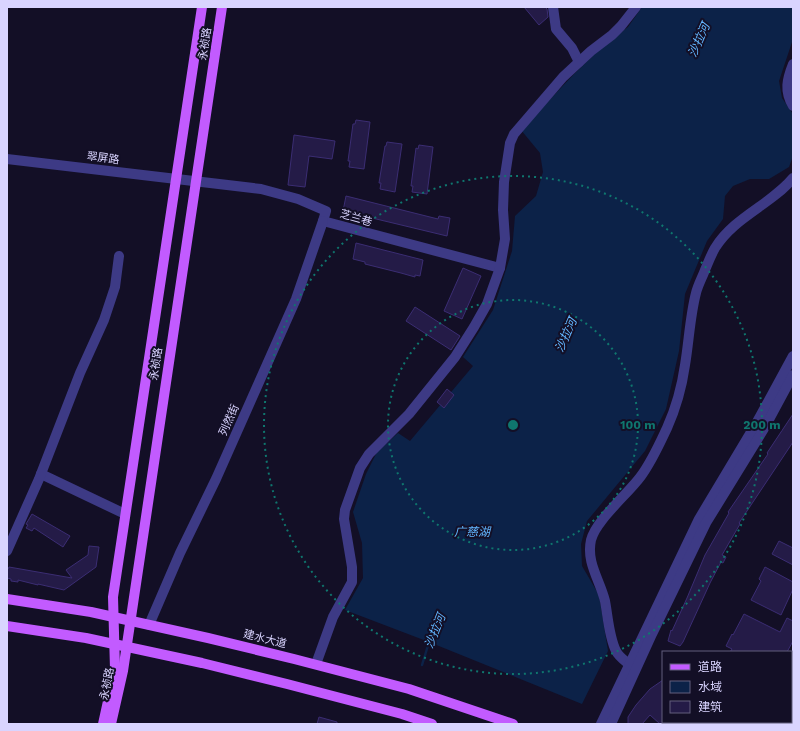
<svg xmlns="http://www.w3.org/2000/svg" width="800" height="731" font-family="'Work Sans','Noto Sans SC',sans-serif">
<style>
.water{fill:#0c2248}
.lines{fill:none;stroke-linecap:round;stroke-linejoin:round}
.stream{stroke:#0c2248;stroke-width:2.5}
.building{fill:#241b47;stroke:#3b2d73}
.minor{stroke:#3d3a85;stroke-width:10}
.major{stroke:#c25bff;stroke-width:10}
.ring{fill:none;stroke:#0f766e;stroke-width:2;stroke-dasharray:2 4}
.labels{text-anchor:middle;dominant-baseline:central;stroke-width:4;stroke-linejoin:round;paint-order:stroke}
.street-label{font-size:11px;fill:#d9d4ff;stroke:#130f26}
.water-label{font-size:12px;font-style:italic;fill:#62b6ff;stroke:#130f26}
.centre{fill:#0f766e;stroke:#130f26;stroke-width:2}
.ring-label{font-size:12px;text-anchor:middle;font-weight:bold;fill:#0f766e;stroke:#130f26;stroke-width:4;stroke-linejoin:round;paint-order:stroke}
</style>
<rect width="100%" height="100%" fill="#130f26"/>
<!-- water -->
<polygon class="water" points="642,7 793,7 793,39 779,81 782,98 793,114 793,156 789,167 769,179 750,179 733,186 725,196 723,219 707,241 685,294 679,351 666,409 645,451 587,521 581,544 582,566 599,595 608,651 582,704 429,642 345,610 363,578 362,543 353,512 366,474 377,452 398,433 410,441 473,366 463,357 493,310 512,251 515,216 536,196 543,172 540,153 521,130 574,74 603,46 628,27"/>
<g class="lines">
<!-- stream -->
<polyline class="stream" points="422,665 430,639"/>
</g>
<!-- building -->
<g class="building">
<polygon points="524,7 545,7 547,9 548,17 539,25"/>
<polygon points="356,120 370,122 364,169 349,167 350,161 348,161 353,124 355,124"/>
<polygon points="294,135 335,141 332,159 309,156 305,187 288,185"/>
<polygon points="387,142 402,144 395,192 380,189 381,183 379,183 385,146 386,146"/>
<polygon points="419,145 433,147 427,194 412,192 413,186 411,186 416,148 418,149"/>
<polygon points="346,196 438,219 439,216 450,218 447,236 343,211"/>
<polygon points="356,243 423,260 420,276 415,275 415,277 401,273 365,264 365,262 353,259"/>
<polygon points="463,268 481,276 462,319 444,311"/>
<polygon points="415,307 460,336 451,350 406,321"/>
<polygon points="447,389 454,395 444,408 437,402"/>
<polygon points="793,414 793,442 739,523 740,524 722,555 726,557 723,563 721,562 710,583 683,642 680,646 668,641 671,630 672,631 687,598 705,555 729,513 728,512 768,454 767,453"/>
<polygon points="32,514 70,536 63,547 34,528 32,531 26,528 28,525 26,524"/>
<polygon points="779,541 793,548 793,565 772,554"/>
<polygon points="89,546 99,547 96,567 64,590 38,584 38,585 18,580 18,582 11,581 11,579 7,578 7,568 8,569 9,567 72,578 66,570 88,555"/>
<polygon points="765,567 793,582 793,589 781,615 751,600 761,581 759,579"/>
<polygon points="744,614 780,632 787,618 793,621 793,641 787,652 730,652 732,649 726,646 732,634 733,635"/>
<polygon points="663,680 663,724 660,724 650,715 642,724 628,724 628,717 636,705 650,689"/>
<polygon points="319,717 337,722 337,724 317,724"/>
</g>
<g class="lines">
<!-- minor -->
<g class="minor">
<polyline points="553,7 556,29 572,48 579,62"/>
<path d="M793,64C787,79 784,91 793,106"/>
<polyline points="7,159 261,189 298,199 326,211 323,221 500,268"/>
<polyline points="41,474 125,514"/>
<polyline points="7,551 39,479 80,373 104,320 115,287 119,256"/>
<polyline points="149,625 180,553 216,479 296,299 323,221"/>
<polyline points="316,664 333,617 352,582 352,567 344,519 345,510 360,468 369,454 409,414 455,357 474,327 487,304 500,268 505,239 503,210 504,182 510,143 514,134 563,77 591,51 612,35 621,26 636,7"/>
<path d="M629,664C624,660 619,657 616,651C609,637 608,617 605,601C600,580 586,563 591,540C596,520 628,494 641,476C652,461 659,445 667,428C676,408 682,386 685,365C689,341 690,316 696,293C698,285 702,278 705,270C708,263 711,255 715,248C734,217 772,204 793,178"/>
<polyline points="601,724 699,519 757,422 793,356"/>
<polyline points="611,724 652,634 706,523 765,427 793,375"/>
</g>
<!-- major -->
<g class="major">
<polyline points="7,599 91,612 208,638 294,659 409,689 513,724"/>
<polyline points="7,626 86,638 202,663 287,684 402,714 432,724"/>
<polyline points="103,724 115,669 113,597 202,7"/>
<polyline points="111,724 123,671 222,7"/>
</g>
</g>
<!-- distance rings -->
<g class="ring">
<circle cx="513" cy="425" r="125"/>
<circle cx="513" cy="425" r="249"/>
</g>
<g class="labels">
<!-- street labels -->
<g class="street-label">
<text transform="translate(205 44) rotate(-81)">永祯路</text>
<text transform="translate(103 158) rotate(7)">翠屏路</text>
<text transform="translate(356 218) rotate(16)">芝兰巷</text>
<text transform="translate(156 364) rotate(-81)">永祯路</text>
<text transform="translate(229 420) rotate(-66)">列然街</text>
<text transform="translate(265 639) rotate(14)">建水大道</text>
<text transform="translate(107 684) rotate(-79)">永祯路</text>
</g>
<!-- water labels -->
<g class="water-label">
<text transform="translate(699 40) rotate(-66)">沙拉河</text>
<text transform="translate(566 335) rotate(-66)">沙拉河</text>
<text x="472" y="532">广慈湖</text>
<text transform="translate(435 631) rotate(-68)">沙拉河</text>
</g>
</g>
<circle cx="513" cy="425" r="6" class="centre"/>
<g class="ring-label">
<text x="638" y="429">100 m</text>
<text x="762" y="429">200 m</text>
</g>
<!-- border -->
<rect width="800" height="731" fill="none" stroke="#d9d4ff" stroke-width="16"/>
<!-- legend -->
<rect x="662" y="651" width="130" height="72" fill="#130f26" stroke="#625e7d"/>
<rect x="670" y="664" width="20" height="6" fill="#c25bff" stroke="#625e7d"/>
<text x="698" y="671" font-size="12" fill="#d9d4ff">道路</text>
<rect x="670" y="681" width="20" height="12" fill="#0c2248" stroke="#625e7d"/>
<text x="698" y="691" font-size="12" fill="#d9d4ff">水域</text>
<rect x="670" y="701" width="20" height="12" fill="#241b47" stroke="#625e7d"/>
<text x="698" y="711" font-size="12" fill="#d9d4ff">建筑</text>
</svg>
